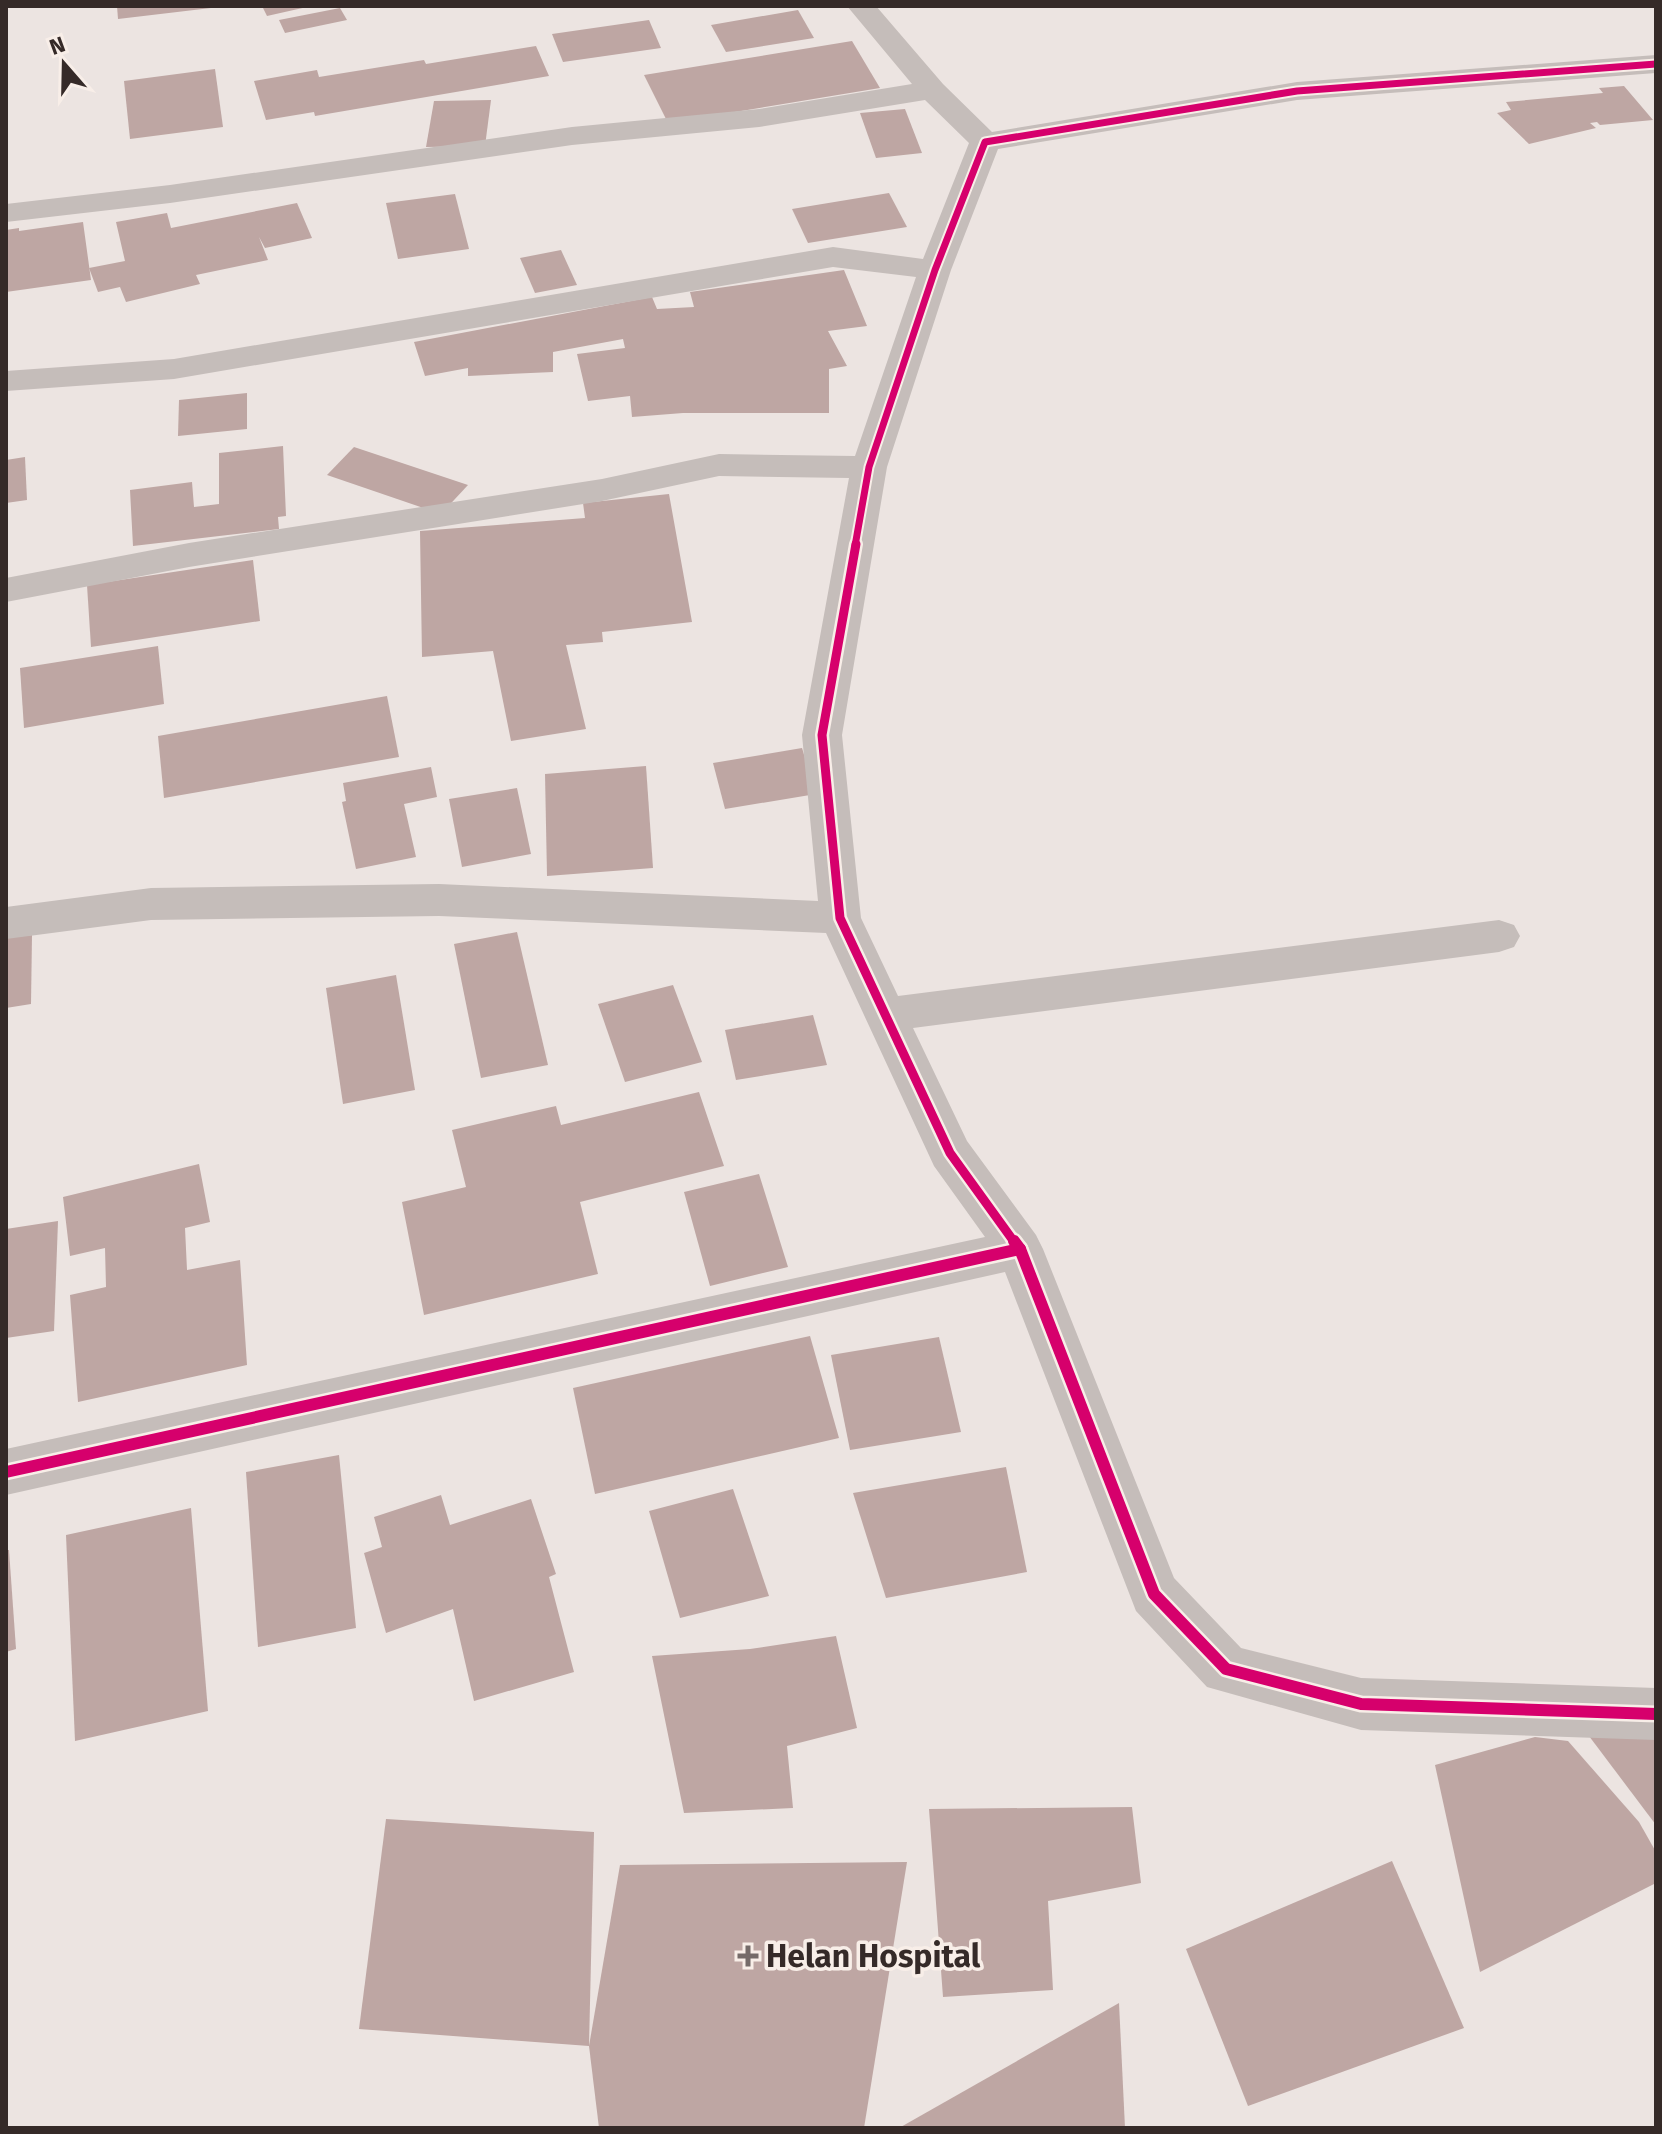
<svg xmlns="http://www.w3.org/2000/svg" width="1662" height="2134" font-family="'Fira Sans',sans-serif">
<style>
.building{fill:#bea6a3}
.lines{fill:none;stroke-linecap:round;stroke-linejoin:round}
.street{fill:#c5bdba;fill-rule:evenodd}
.cycleway-far2-casing{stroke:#f8eee8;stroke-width:11}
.cycleway-far1-casing{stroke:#f8eee8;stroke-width:14}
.cycleway-casing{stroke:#f8eee8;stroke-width:17}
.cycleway-far2{stroke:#d6006c;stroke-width:7}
.cycleway-far1{stroke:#d6006c;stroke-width:9}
.cycleway{stroke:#d6006c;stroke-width:12}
.poi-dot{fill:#756b69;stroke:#f8eee8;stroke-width:3}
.labels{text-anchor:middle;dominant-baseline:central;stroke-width:7;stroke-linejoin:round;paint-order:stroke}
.near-poi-label{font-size:32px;font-weight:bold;fill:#352a28;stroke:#f8eee8;text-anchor:start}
</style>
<rect width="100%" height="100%" fill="#ece4e1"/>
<!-- building -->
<g class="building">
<polygon points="117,6 211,6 211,8 118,19"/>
<polygon points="262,6 306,6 307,7 267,16"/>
<polygon points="340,8 347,20 285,33 279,20"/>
<polygon points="798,10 814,38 726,52 711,25"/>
<polygon points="649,20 661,48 563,62 552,34"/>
<polygon points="852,41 880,88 668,123 644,75"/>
<polygon points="536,46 549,76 315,116 314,112 266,120 254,81 317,70 319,77 424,60 426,64"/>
<polygon points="215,69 223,127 130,139 124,81"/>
<polygon points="1624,86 1653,120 1600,125 1597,122 1590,123 1596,128 1529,144 1497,113 1511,110 1506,102 1603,93 1599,88"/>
<polygon points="491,100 485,146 426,147 434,101"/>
<polygon points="905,109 922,153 876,158 860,113"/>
<polygon points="889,193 907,227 808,243 792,209"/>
<polygon points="455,194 469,249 398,259 386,203"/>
<polygon points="297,203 312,238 265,248 259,237 268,260 196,275 200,284 126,302 120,287 98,292 89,268 125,261 116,222 167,213 171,228"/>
<polygon points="83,222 91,280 6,292 6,230 19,228 19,231"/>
<polygon points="561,250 577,285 535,293 520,258"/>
<polygon points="844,270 867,326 828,331 847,366 829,369 829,413 683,413 632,417 630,396 588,401 577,354 625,348 623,339 553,352 553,372 468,376 468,368 425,376 414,342 652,297 657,309 694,307 690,292"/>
<polygon points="247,393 247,429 178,436 179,400"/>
<polygon points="283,446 286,516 278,517 279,529 133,546 130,490 192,482 194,507 219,504 219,453"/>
<polygon points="354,447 468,485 441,514 327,475"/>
<polygon points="25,457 27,500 6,503 6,460"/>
<polygon points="669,494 692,622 602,632 603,642 566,645 586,729 511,741 493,651 422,657 420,531 585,518 583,503"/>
<polygon points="253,560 260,621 91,647 87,585"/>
<polygon points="158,646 164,704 24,728 20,668"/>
<polygon points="387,696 399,757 164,798 158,736"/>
<polygon points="802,748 816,794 725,809 713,763"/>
<polygon points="646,766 653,868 547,876 545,774"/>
<polygon points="431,767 437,797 404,804 416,857 356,869 342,802 346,801 343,783"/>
<polygon points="517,788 531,854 462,867 449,799"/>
<polygon points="517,932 548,1065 481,1078 454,944"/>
<polygon points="32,935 31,1004 6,1008 6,938"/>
<polygon points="396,975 415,1090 343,1104 326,988"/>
<polygon points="673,985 702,1062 625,1082 598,1004"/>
<polygon points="813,1015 827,1065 736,1080 725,1030"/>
<polygon points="699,1092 724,1166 580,1202 598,1274 424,1315 402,1202 466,1187 452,1130 556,1106 561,1125"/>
<polygon points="199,1164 210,1222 185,1228 187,1270 240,1260 247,1365 78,1402 70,1295 106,1287 105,1248 70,1256 63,1197"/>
<polygon points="759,1174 788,1267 710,1286 684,1192"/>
<polygon points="58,1221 54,1331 6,1338 6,1229"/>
<polygon points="810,1336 839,1438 595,1494 573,1388"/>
<polygon points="939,1337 961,1432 850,1450 831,1355"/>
<polygon points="339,1455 356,1628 258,1647 246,1472"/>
<polygon points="1006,1467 1027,1572 886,1598 853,1493"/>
<polygon points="733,1489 769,1596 680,1618 649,1511"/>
<polygon points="441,1495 450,1525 531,1499 556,1574 549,1577 574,1672 474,1701 453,1609 386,1633 364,1553 382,1547 374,1517"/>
<polygon points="191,1508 208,1711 75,1741 66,1535"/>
<polygon points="6,1550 9,1550 16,1649 6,1652"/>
<polygon points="836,1636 857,1728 787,1746 793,1808 684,1813 652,1656 750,1649"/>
<polygon points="1586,1732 1656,1734 1656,1825"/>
<polygon points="1535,1737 1568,1741 1639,1822 1656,1852 1656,1883 1480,1972 1435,1765"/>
<polygon points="1132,1807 1141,1883 1048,1901 1053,1990 943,1997 929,1809"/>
<polygon points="386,1819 594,1832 589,2046 359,2029"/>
<polygon points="1392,1861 1464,2028 1248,2106 1186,1949"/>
<polygon points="907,1862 864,2128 599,2128 589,2046 620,1865"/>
<polygon points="1119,2003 1125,2128 899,2128"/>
</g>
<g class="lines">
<!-- street -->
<polygon class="street" points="847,6 876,6 943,84 992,132 1297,82 1656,55 1656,73 1297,100 998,149 951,270 887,467 842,735 861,918 898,996 1499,920 1514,925 1520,936 1514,947 1499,952 913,1028 967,1141 1036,1235 1043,1249 1174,1578 1241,1648 1361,1678 1656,1688 1656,1740 1361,1730 1207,1687 1136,1611 1005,1272 6,1495 6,1449 985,1237 934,1166 826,933 439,916 151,920 6,939 6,907 151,888 439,884 818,901 802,735 849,478 719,476 602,501 189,567 6,602 6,578 189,543 602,479 719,454 855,456 916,277 833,267 174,379 6,391 6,371 174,359 833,247 923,259 969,143 925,100 759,127 572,145 170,203 6,222 6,204 170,185 572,127 759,109 912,84"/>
<defs>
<polyline id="cycleway-far2" points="855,546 869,467 935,270 985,142 1297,91 1656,64"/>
<polyline id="cycleway-far1" points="856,544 822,735 840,918 950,1153 1015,1243"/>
<g id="cycleway">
<polyline points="1014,1241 1020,1249 1154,1594 1226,1669 1361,1704 1656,1714"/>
<polyline points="6,1472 1020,1249"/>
</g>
</defs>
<!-- cycleway-far2 casing -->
<use href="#cycleway-far2" class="cycleway-far2-casing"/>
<!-- cycleway-far1 casing -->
<use href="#cycleway-far1" class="cycleway-far1-casing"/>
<!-- cycleway casing -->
<use href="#cycleway" class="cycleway-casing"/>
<!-- cycleway-far2 -->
<use href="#cycleway-far2" class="cycleway-far2"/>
<!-- cycleway-far1 -->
<use href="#cycleway-far1" class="cycleway-far1"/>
<!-- cycleway -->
<use href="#cycleway" class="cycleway"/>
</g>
<!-- markers -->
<path class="poi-dot" d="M744 1944h8v8h8v8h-8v8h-8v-8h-8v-8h8z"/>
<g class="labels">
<!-- near-poi labels -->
<g class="near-poi-label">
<text x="766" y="1956">Helan Hospital</text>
</g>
</g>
<!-- border -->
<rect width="1662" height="2134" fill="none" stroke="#352a28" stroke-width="16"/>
<!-- north arrow -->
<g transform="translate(64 64) rotate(340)" stroke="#f8eee8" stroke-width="6" paint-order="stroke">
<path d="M0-6L14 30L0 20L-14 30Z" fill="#352a28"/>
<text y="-12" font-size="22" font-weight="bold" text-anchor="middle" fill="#352a28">N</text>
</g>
</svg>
